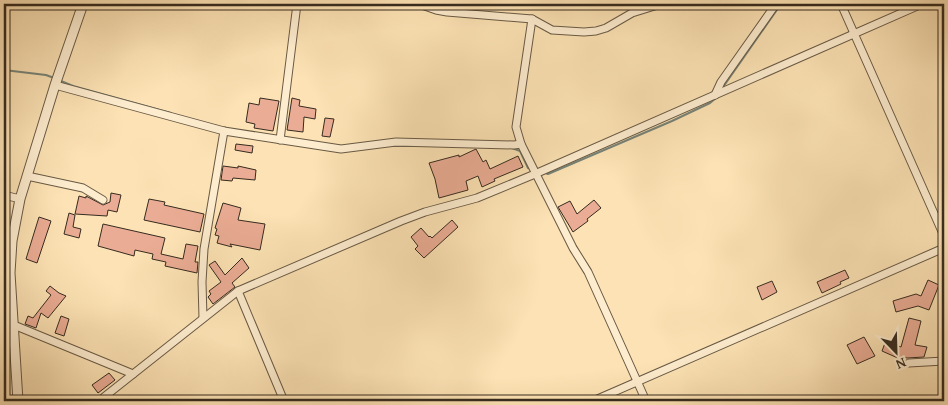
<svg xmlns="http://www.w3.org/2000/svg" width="948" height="405" font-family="'Gentium Book Plus',serif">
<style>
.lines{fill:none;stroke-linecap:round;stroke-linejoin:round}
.stream{stroke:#768378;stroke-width:2}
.building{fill:#eaac94;stroke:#362b1f}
.minor-casing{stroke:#685944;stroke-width:9}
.tertiary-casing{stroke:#685944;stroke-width:11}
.minor{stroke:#fdecce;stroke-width:7}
.tertiary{stroke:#fdecce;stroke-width:9}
</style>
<rect width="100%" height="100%" fill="#fce2b4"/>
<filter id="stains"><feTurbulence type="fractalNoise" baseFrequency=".004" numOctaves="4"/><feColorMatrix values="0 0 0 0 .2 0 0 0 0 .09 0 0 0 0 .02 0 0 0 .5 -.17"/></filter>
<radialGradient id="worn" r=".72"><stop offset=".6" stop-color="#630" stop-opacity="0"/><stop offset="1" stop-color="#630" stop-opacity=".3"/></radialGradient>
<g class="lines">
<!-- stream -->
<g class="stream">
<polyline points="4,70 46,75 54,78"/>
<polyline points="61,81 73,86 171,113"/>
<polyline points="721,90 781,4"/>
<polyline points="214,125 226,129"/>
<polyline points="392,146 432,146"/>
<polyline points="512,148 520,151 528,168 531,169"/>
<polyline points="543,172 548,174 672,121 710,103 716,98"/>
</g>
</g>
<!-- building -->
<g class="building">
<polygon points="260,98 279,101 273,131 254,128 255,124 246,122 249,103 259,105"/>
<polygon points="292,98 300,100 299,106 316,109 315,119 304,117 303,132 287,130"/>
<polygon points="325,118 334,119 330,137 322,136"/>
<polygon points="236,144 253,146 252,153 235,150"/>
<polygon points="476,149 483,162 486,160 490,169 518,156 523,167 494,179 495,181 482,187 478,176 466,181 468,190 439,198 435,179 429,163 459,155 459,157"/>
<polygon points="223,166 238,168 238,166 256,170 255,180 233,178 232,181 221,180"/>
<polygon points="111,193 121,195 117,212 108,210 107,216 75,214 79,196 86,198 86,196 103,205 110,202"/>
<polygon points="149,199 165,202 164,205 204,214 200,232 144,220"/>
<polygon points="594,200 601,208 587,219 588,221 573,232 558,207 570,201 577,214"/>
<polygon points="223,203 241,208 238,220 265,224 260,250 230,244 232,247 217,243 219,236 215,235 217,229 215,228"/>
<polygon points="69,213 75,215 73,227 81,229 79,238 64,234"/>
<polygon points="39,217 51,221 37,263 26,259"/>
<polygon points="452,220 458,227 424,258 415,249 418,246 411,237 421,228 429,237 430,236 432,238"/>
<polygon points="103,224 165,238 161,254 183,259 186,244 198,246 195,262 198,262 197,273 165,266 166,262 152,259 153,254 135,250 134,256 98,246"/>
<polygon points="242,258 249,268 232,283 235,287 213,304 208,297 211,294 209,291 221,282 209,265 215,261 225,275"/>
<polygon points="845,270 849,278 840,282 841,284 822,293 817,282"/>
<polygon points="928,280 939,285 929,310 918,306 896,312 893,301 916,294 921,296"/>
<polygon points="772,281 777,292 762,300 757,287"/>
<polygon points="50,286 59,293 66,296 48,318 41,313 36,328 25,324 28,316 33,318 51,295 46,291"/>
<polygon points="61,316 69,319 64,336 55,333"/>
<polygon points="909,318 921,321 915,345 927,347 924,357 907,358 901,357 900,359 882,351 885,343 890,344 890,343 901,347"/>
<polygon points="864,337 875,356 857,364 847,345"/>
<polygon points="109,373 115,380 98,393 92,385"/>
</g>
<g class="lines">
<defs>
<g id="minor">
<polyline points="419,4 436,10 447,12 532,19 552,30 584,32 596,31 606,28 632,13 661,4"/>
<polyline points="841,4 944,236"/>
<polyline points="532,19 516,127 521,144 573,248 588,272 646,401"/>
<polyline points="55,85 224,131 341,149 396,142 514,145 521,144"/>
<polyline points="715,95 721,82 776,4"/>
<polyline points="280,140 297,4"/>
<polyline points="27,176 83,188 103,200"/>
<polyline points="4,195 20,199"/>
<polyline points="238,291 284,401"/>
<polyline points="203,318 202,282 204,249 224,131"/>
<polyline points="4,321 133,374"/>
<polyline points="909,363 944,361"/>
<polyline points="99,401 238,291 401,221 425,212 477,198 535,174 922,4"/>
<polyline points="593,401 944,248"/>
</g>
<polyline id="tertiary" points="18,401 10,273 12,241 20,199 55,85 83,4"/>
</defs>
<!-- minor casing -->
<use href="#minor" class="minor-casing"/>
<!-- tertiary casing -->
<use href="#tertiary" class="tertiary-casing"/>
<!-- minor -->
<use href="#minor" class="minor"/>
<!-- tertiary -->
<use href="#tertiary" class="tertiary"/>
</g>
<!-- margin -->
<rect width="948" height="405" fill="none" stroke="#fce2b4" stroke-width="20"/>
<rect x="5" y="5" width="938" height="395" fill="none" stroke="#362b1f" stroke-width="2.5"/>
<rect x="10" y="10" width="928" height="385" fill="none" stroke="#362b1f"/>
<!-- north arrow -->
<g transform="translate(896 352) rotate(157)" stroke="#fdecce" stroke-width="4" paint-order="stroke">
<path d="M0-4L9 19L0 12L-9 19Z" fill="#362b1f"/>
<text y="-8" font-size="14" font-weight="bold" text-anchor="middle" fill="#362b1f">N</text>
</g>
<rect width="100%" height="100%" filter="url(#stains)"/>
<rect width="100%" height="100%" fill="url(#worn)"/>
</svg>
